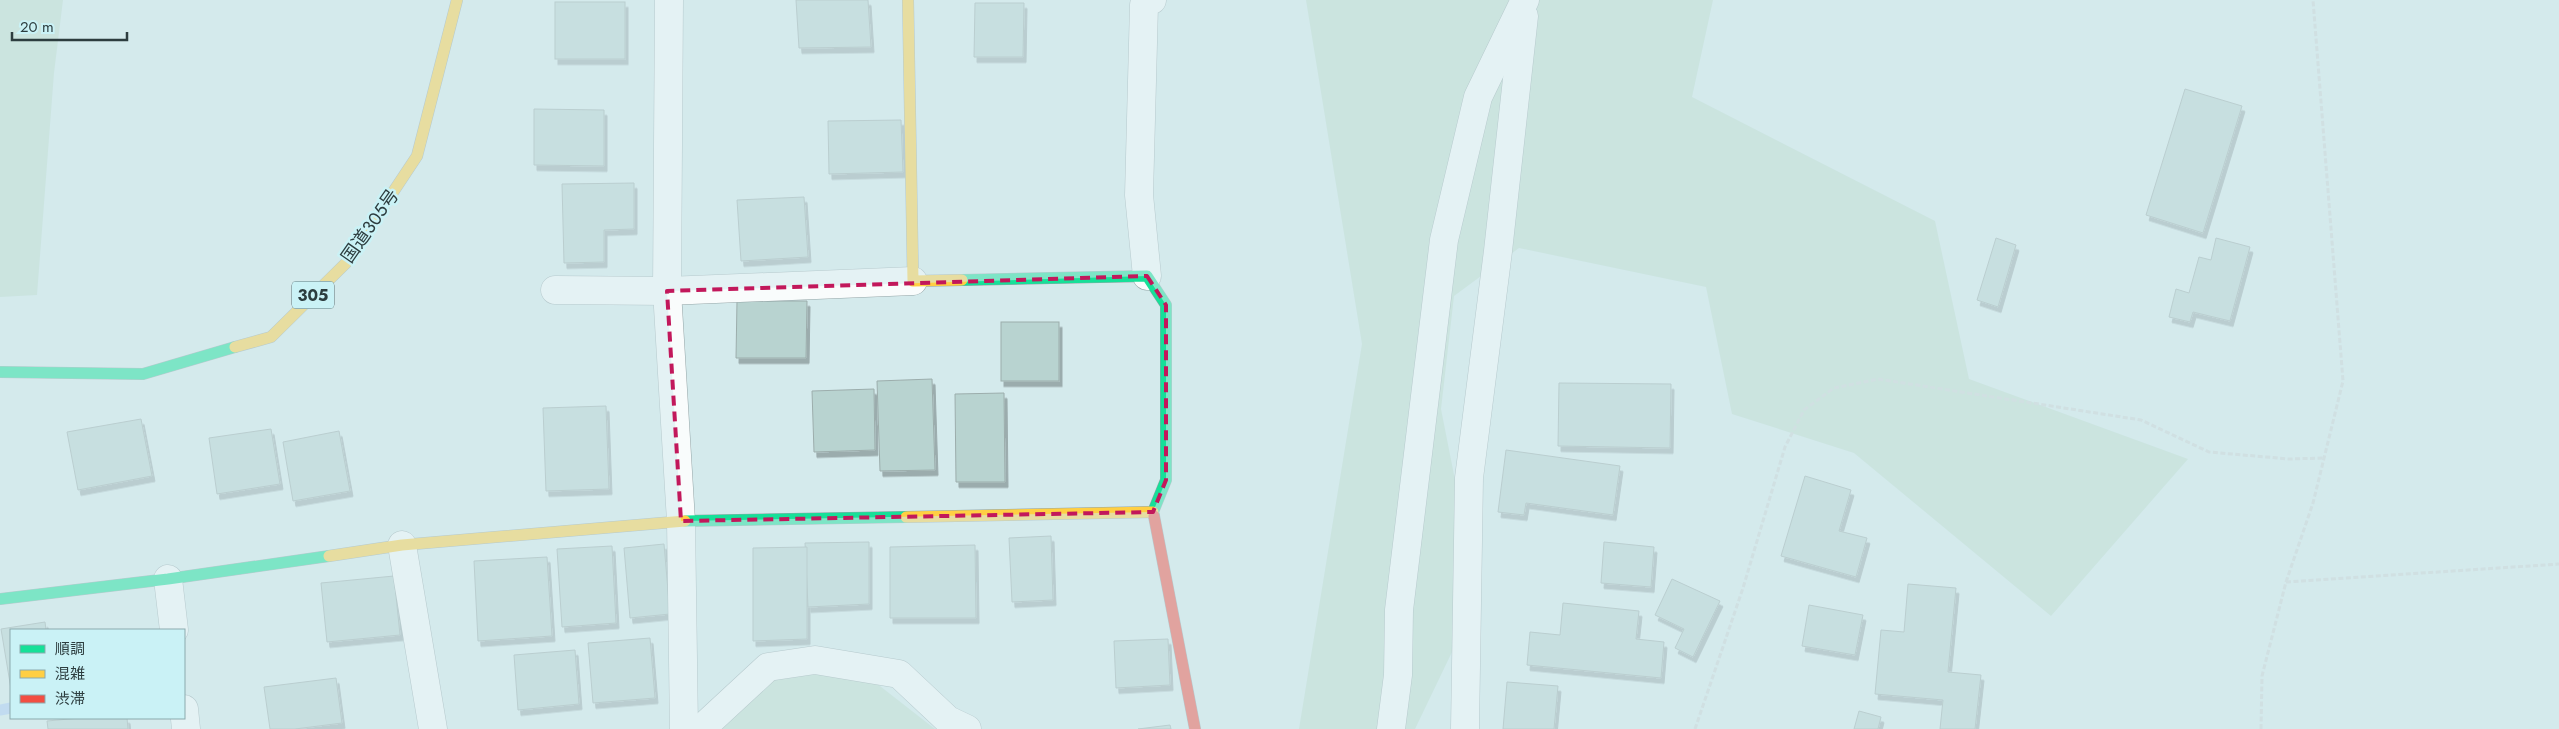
<svg xmlns="http://www.w3.org/2000/svg" width="2559" height="729" font-family="Jost,'Noto Sans JP',sans-serif">
<style>
.green{fill:#c1decf}
.lines{fill:none;stroke-linecap:round;stroke-linejoin:round}
.stream{stroke:#abcbf4;stroke-width:11}
.building{fill:#b8d3d0;stroke:#9cadac;filter:url(#shadow)}
.street-casing{stroke:#94a5a7;stroke-width:29}
.fast-casing{stroke:#94a5a7;stroke-width:12}
.slow-casing{stroke:#94a5a7;stroke-width:12}
.jam-casing{stroke:#94a5a7;stroke-width:12}
.path{stroke:#cdd4d4;stroke-width:3;stroke-dasharray:5 2.5;stroke-linecap:butt}
.street{stroke:#f9fcfc;stroke-width:28}
.fast{stroke:#16e098;stroke-width:11}
.slow{stroke:#ffcf43;stroke-width:11}
.jam{stroke:#f24e42;stroke-width:11}
.marked{fill:none;stroke:#c2185b;stroke-width:4;stroke-dasharray:10 6;stroke-linejoin:round}
.labels{text-anchor:middle;dominant-baseline:central;stroke-width:5;stroke-linejoin:round;paint-order:stroke}
.shield{fill:#caf2f6;stroke:#5c7376;stroke-width:1}
.shield-label{font-size:16px;font-weight:bold;fill:#2d3d3f}
.street-label{font-size:18px;fill:#2d3d3f;stroke:#caf2f6}
</style>
<defs>
<filter id="shadow"><feDropShadow dx="3" dy="5.5" stdDeviation="0" flood-color="#0004"/></filter>
</defs>
<rect width="100%" height="100%" fill="#d4eaec"/>
<!-- green -->
<g class="green">
<polygon points="0,0 63,0 54,73 37,295 0,297"/>
<polygon points="1306,0 1713,0 1692,97 1935,221 1969,379 2188,459 2051,616 1854,453 1732,414 1706,287 1519,248 1454,296 1441,409 1469,551 1452,652 1415,729 1299,729 1362,344"/>
<polygon points="766,664 853,665 935,729 701,729"/>
</g>
<g class="lines">
<!-- stream -->
<polyline class="stream" points="0,710 11,708"/>
</g>
<!-- building -->
<g class="building">
<polygon points="796,0 868,0 871,47 799,48"/>
<rect x="555" y="2" width="70" height="57"/>
<polygon points="975,3 1024,3 1023,57 974,57"/>
<polygon points="2185,89 2242,106 2203,233 2146,215"/>
<polygon points="534,109 604,110 604,166 534,165"/>
<polygon points="901,120 903,172 829,174 828,121"/>
<polygon points="634,183 634,229 604,230 604,262 564,263 562,184"/>
<polygon points="804,197 808,257 741,261 737,200"/>
<polygon points="1996,238 2016,245 1998,307 1977,300"/>
<polygon points="2216,238 2250,247 2230,321 2193,312 2190,322 2169,317 2176,289 2189,293 2199,257 2211,260"/>
<polygon points="737,301 807,301 806,358 736,358"/>
<rect x="1001" y="322" width="58" height="59"/>
<polygon points="932,379 935,470 880,471 877,381"/>
<polygon points="1559,383 1671,384 1670,448 1558,446"/>
<polygon points="874,389 875,450 814,452 812,391"/>
<polygon points="1004,393 1005,482 956,482 955,394"/>
<polygon points="606,406 609,489 546,491 543,408"/>
<polygon points="141,419 152,476 78,490 67,432"/>
<polygon points="271,429 280,484 217,494 209,438"/>
<polygon points="339,431 350,491 293,501 283,442"/>
<polygon points="1506,450 1620,466 1613,515 1526,503 1524,515 1498,512"/>
<polygon points="1805,476 1851,490 1839,531 1867,538 1856,577 1781,556"/>
<polygon points="1051,536 1053,600 1012,602 1009,538"/>
<polygon points="869,542 869,604 808,607 805,543"/>
<polygon points="1604,542 1654,547 1651,587 1601,583"/>
<polygon points="664,544 670,614 630,618 624,548"/>
<polygon points="975,545 976,618 890,618 890,547"/>
<polygon points="612,546 616,623 562,627 557,549"/>
<polygon points="807,547 807,639 753,641 753,548"/>
<polygon points="547,557 552,636 478,641 474,561"/>
<polygon points="394,576 400,635 327,642 321,583"/>
<polygon points="1672,579 1720,601 1693,657 1675,648 1684,629 1655,615"/>
<polygon points="1908,584 1956,588 1948,672 1981,675 1975,729 1940,729 1943,700 1875,694 1881,630 1904,632"/>
<polygon points="1563,603 1639,611 1636,639 1664,642 1661,678 1527,665 1530,632 1560,635"/>
<polygon points="1809,605 1863,615 1855,655 1802,646"/>
<polygon points="45,622 46,630 11,630 11,689 1,629"/>
<polygon points="650,638 655,698 593,703 588,643"/>
<polygon points="1168,639 1170,685 1116,688 1114,641"/>
<polygon points="575,650 579,704 518,710 514,655"/>
<polygon points="336,678 342,723 295,729 270,729 264,687"/>
<polygon points="1507,682 1558,686 1554,729 1503,729"/>
<polygon points="1859,711 1881,717 1878,729 1854,729"/>
<polygon points="80,718 127,718 128,729 48,729 47,721"/>
<polygon points="1170,725 1171,729 1138,729"/>
</g>
<g class="lines">
<defs>
<g id="street">
<polyline points="669,0 667,291 681,521 684,729"/>
<polyline points="1147,276 1139,195 1144,5 1152,0"/>
<polyline points="555,290 667,291 913,281"/>
<polyline points="402,545 433,729"/>
<polyline points="168,579 174,630"/>
<polyline points="184,709 186,729"/>
<polyline points="701,729 768,667 815,660 899,674 948,720 967,729"/>
<polyline points="1391,729 1398,675 1399,610 1444,240 1478,97 1525,0"/>
<polyline points="1465,729 1469,478 1498,251 1524,16"/>
</g>
<g id="fast">
<polyline points="962,280 1147,276 1166,305 1166,480 1153,512 1154,516"/>
<polyline points="0,372 143,374 235,347"/>
<polyline points="685,521 906,517"/>
<polyline points="0,599 168,579 329,556"/>
</g>
<g id="slow">
<polyline points="908,0 913,281 962,280"/>
<polyline points="235,347 271,337 346,263 417,156 457,0"/>
<polyline points="906,517 1153,512"/>
<polyline points="329,556 402,545 685,521"/>
</g>
<polyline id="jam" points="1154,516 1195,729"/>
</defs>
<!-- street casing -->
<use href="#street" class="street-casing"/>
<!-- fast casing -->
<use href="#fast" class="fast-casing"/>
<!-- slow casing -->
<use href="#slow" class="slow-casing"/>
<!-- jam casing -->
<use href="#jam" class="jam-casing"/>
<!-- path -->
<g class="path">
<polyline points="2286,582 2559,564"/>
<polyline points="1695,729 1743,588 1785,447 1804,410 1834,388 1878,379 2141,420 2209,452 2289,459 2324,458"/>
<polyline points="2261,729 2262,676 2286,582 2313,503 2343,381 2313,0"/>
</g>
<!-- street -->
<use href="#street" class="street"/>
<!-- fast -->
<use href="#fast" class="fast"/>
<!-- slow -->
<use href="#slow" class="slow"/>
<!-- jam -->
<use href="#jam" class="jam"/>
</g>
<!-- marked area -->
<path d="M0 0H2559V729H0ZM1147,276L1166,305V480L1153,512L681,521L667,291Z" fill="#d4eaec" fill-opacity=".55" fill-rule="evenodd"/>
<path class="marked" d="M1147,276L1166,305V480L1153,512L681,521L667,291Z"/>
<g class="labels">
<!-- shield labels -->
<rect class="shield" x="292" y="281.5" width="42" height="27" rx="4"/>
<g class="shield-label">
<text x="313" y="295">305</text>
</g>
<!-- street labels -->
<g class="street-label">
<text transform="translate(370 226) rotate(-55)">国道305号</text>
</g>
</g>
<!-- legend -->
<rect x="10" y="629" width="175" height="90" fill="#caf2f6" stroke="#8baaad"/>
<rect x="20" y="645" width="25" height="8" fill="#16e098" stroke="#8baaad"/>
<text x="55" y="654" font-size="15" fill="#2d3d3f">順調</text>
<rect x="20" y="670" width="25" height="8" fill="#ffcf43" stroke="#8baaad"/>
<text x="55" y="679" font-size="15" fill="#2d3d3f">混雑</text>
<rect x="20" y="695" width="25" height="8" fill="#f24e42" stroke="#8baaad"/>
<text x="55" y="704" font-size="15" fill="#2d3d3f">渋滞</text>
<!-- scale -->
<path d="M12 32v8h115v-8" fill="none" stroke="#2d3d3f" stroke-width="2.5"/>
<text x="20" y="32" font-size="15" fill="#2d3d3f" stroke="#caf2f6" stroke-width="4" paint-order="stroke">20 m</text>
</svg>
